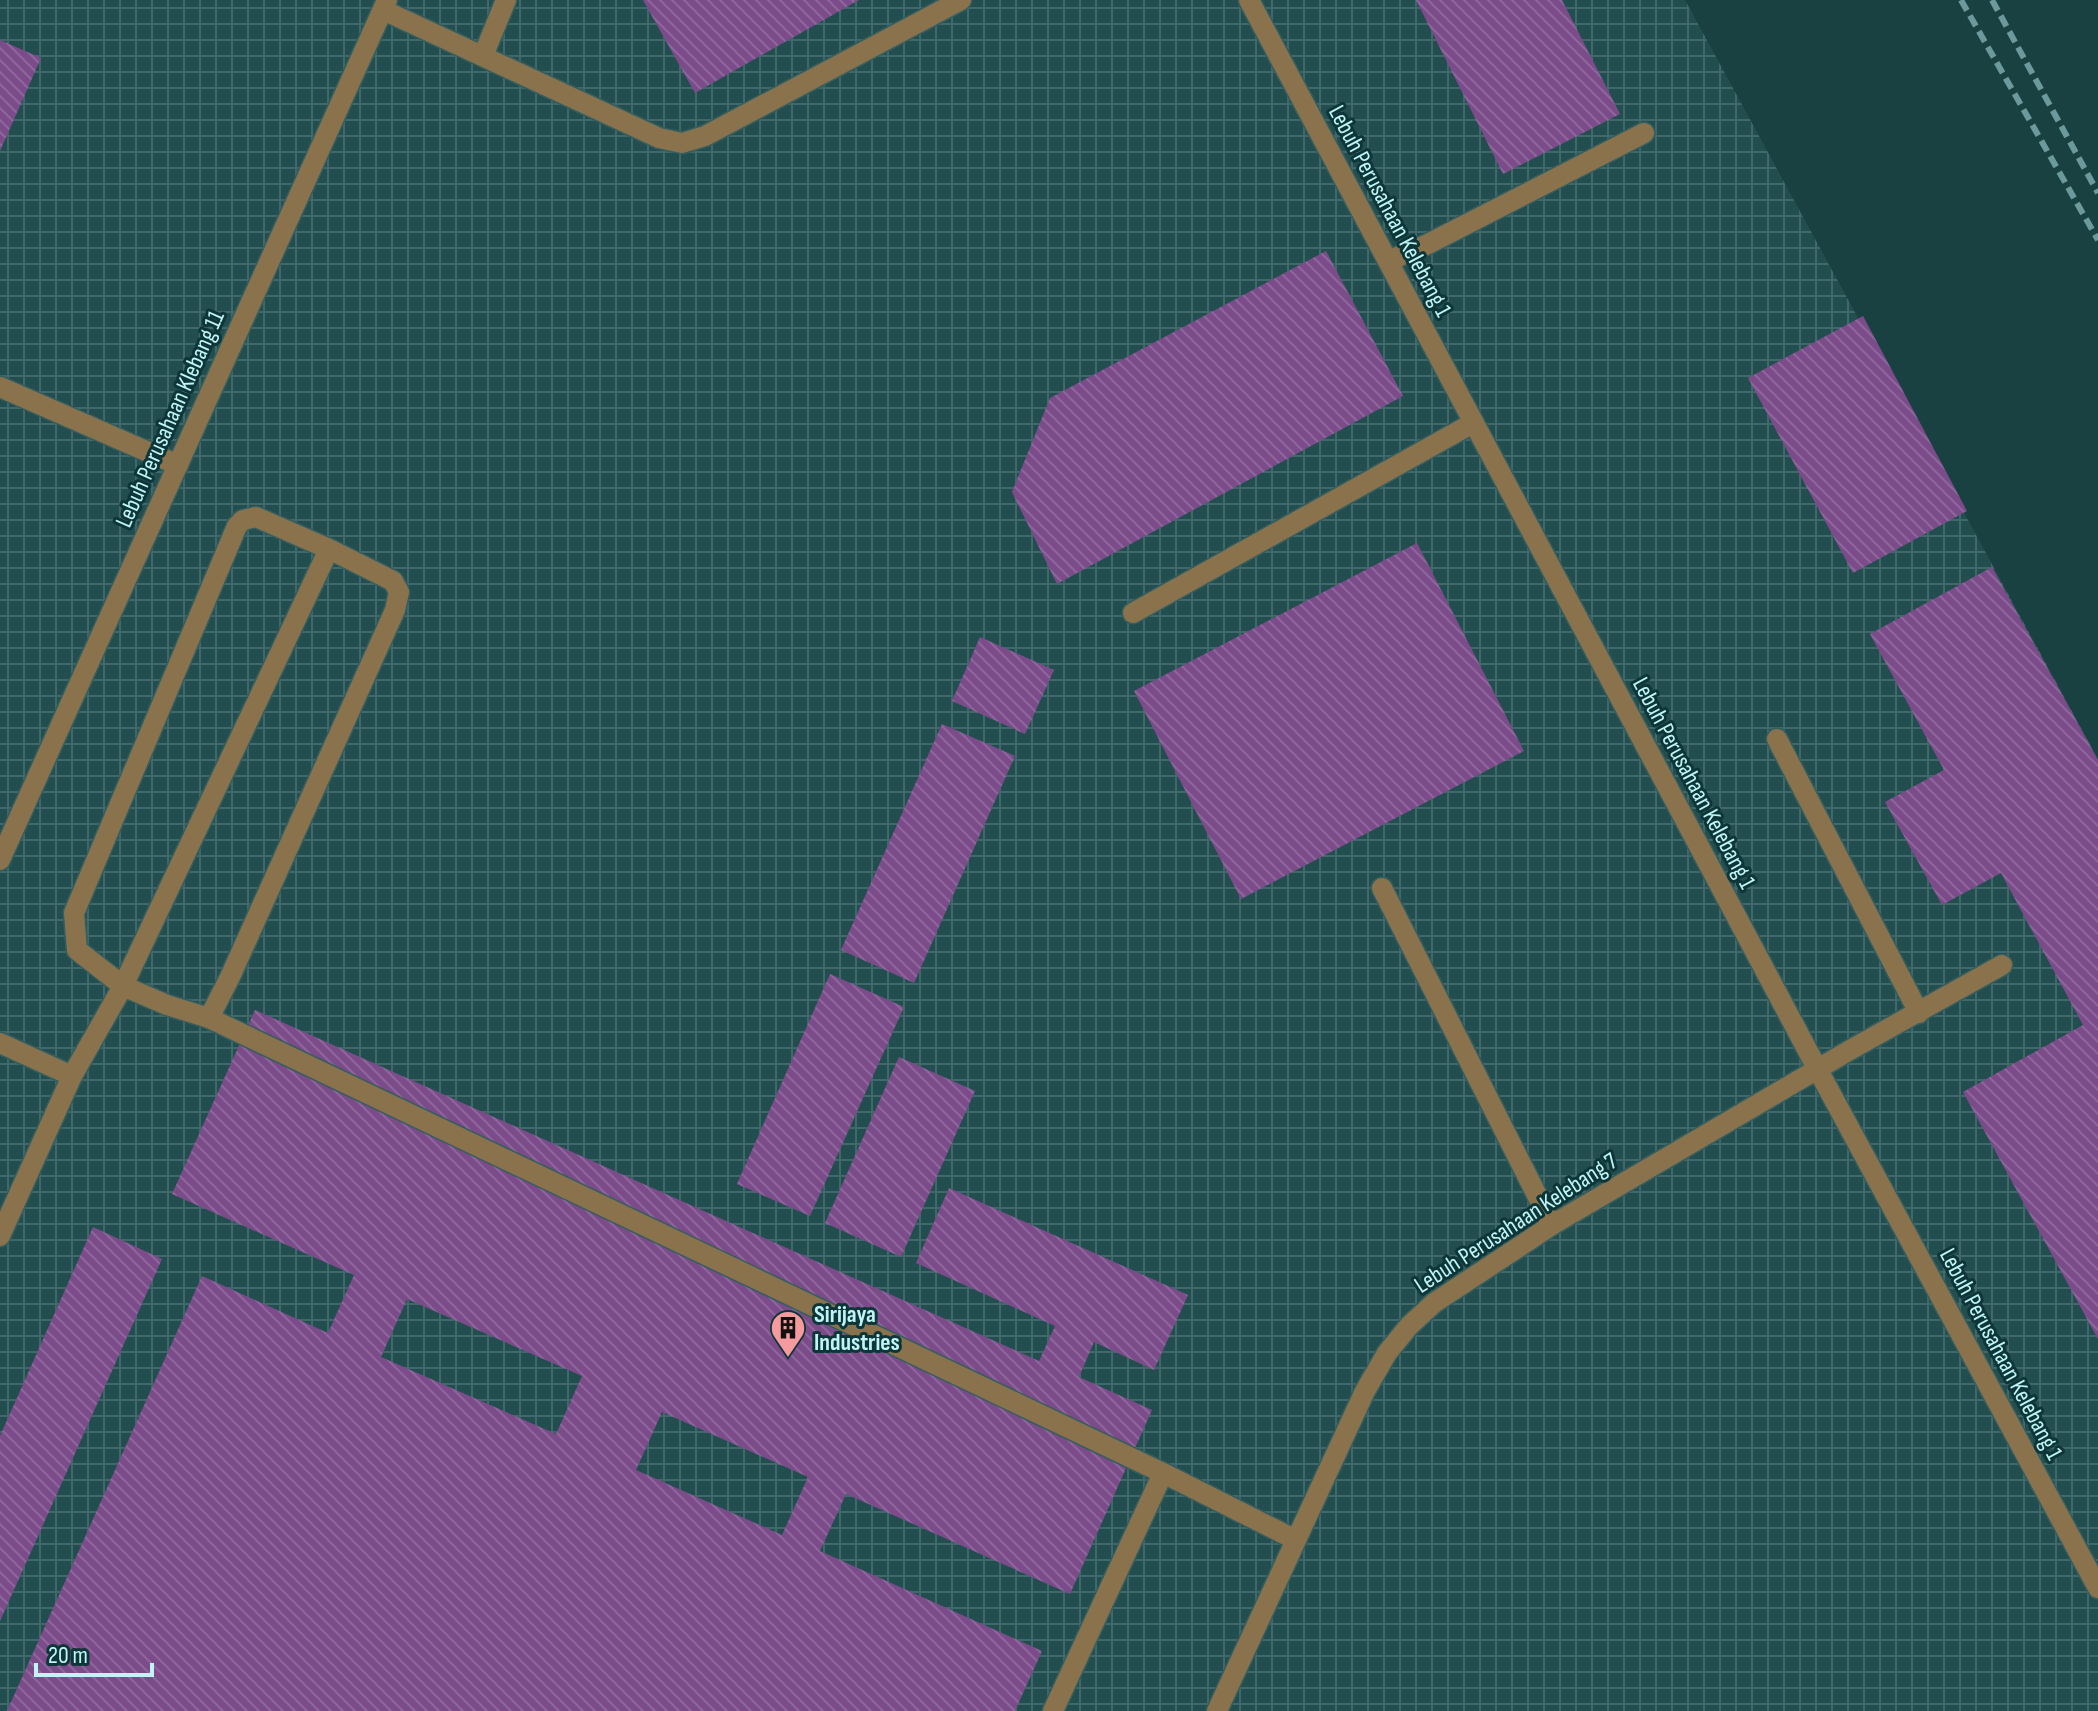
<svg xmlns="http://www.w3.org/2000/svg" width="2098" height="1711" font-family="'Sofia Sans Condensed',sans-serif">
<style>
.industrial{fill:url(#industrial-grid)}
.building{fill:url(#building-back-hatch);fill-rule:evenodd}
.lines{fill:none;stroke-linecap:round;stroke-linejoin:round}
.minor-casing{stroke:#345e5f;stroke-width:23}
.minor{stroke:#8a724c;stroke-width:20}
.rail{stroke:#6c9a9c;stroke-width:6;stroke-dasharray:12 6;stroke-linecap:butt}
.labels{text-anchor:middle;dominant-baseline:central;stroke-width:6;stroke-linejoin:round;paint-order:stroke}
.street-label{font-size:24px;fill:#bff5f7;stroke:#0e3638}
.poi-label{font-size:24px;font-weight:bold;fill:#bff5f7;stroke:#0e3638;text-anchor:start}
</style>
<defs>
<pattern id="industrial-grid" width="8" height="8" patternUnits="userSpaceOnUse" patternTransform="scale(2)"><rect width="8" height="8" fill="#234e50"/><path d="M0 4h8M4 0v8" fill="none" stroke="#41686a"/></pattern>
<pattern id="building-back-hatch" width="6" height="6" patternUnits="userSpaceOnUse" patternTransform="scale(2)"><rect width="6" height="6" fill="#7c4c8a"/><path d="M-1 5l2 2M0 0l6 6M5-1l2 2" fill="none" stroke="#8d669b"/></pattern>
</defs>
<rect width="100%" height="100%" fill="#1a4142"/>
<!-- industrial -->
<polygon class="industrial" points="0,0 1685,0 2098,759 2098,1711 0,1711"/>
<!-- building -->
<g class="building">
<polygon points="643,0 859,0 695,93"/>
<polygon points="1416,0 1562,0 1620,114 1503,174"/>
<polygon points="0,40 41,58 0,151"/>
<polygon points="1326,251 1403,396 1057,584 1012,492 1050,398"/>
<polygon points="1863,316 1967,511 1853,573 1748,378"/>
<polygon points="1417,543 1524,751 1241,899 1134,691"/>
<polygon points="1992,567 2098,760 2098,1339 1963,1092 2083,1025 2001,873 1942,905 1885,802 1944,770 1870,634"/>
<polygon points="980,637 1054,670 1025,734 952,701"/>
<polygon points="942,724 1015,756 914,983 841,950"/>
<polygon points="830,974 904,1007 810,1216 737,1184"/>
<path d="M255,1010L1039,1361L1055,1326L916,1263L949,1188L1188,1295L1154,1370L1094,1342L1079,1377L1152,1410L1070,1594L846,1494L820,1551L1042,1651L1015,1711H7L202,1276L328,1333L354,1275L172,1194ZM407,1299L582,1376L556,1434L381,1357ZM662,1412L808,1477L782,1535L636,1470Z"/>
<polygon points="899,1057 975,1091 901,1257 825,1223"/>
<polygon points="93,1227 162,1259 0,1621 0,1436"/>
</g>
<g class="lines">
<defs>
<g id="minor">
<polyline points="1249,0 1818,1070 2098,1588"/>
<polyline points="383,10 659,138 682,143 705,136 961,0"/>
<polyline points="483,56 506,0"/>
<polyline points="1388,261 1428,244 1644,133"/>
<polyline points="0,387 178,465"/>
<polyline points="1133,613 1473,423"/>
<polyline points="1777,739 1919,1013"/>
<polyline points="0,860 387,0"/>
<polyline points="1382,888 1552,1225"/>
<polyline points="209,1018 1163,1473"/>
<polyline points="0,1043 72,1076"/>
<polyline points="0,1236 72,1076 123,986 329,549 256,517 243,520 237,526 74,913 77,950 123,986 167,1005 209,1018 230,977 395,610 399,592 393,581 329,549"/>
<polyline points="1053,1711 1163,1473 1296,1540"/>
<polyline points="1217,1711 1365,1391 1387,1353 1409,1326 1434,1303 1552,1225 1850,1050 2002,965"/>
</g>
</defs>
<!-- minor casing -->
<use href="#minor" class="minor-casing"/>
<!-- minor -->
<use href="#minor" class="minor"/>
<!-- rail -->
<g class="rail">
<polyline points="1961,0 2098,240"/>
<polyline points="1992,0 2098,193"/>
</g>
</g>
<!-- icons -->
<defs>
<symbol id="building-pin" viewBox="-11 -11 22 30"><path d="M0 17L-7.5 6A9.5 9.5 0 1 1 7.5 6Z" fill="#f59b9d" stroke="#0e3638"/><path d="M-4-6H4V6H1V3H-1V6H-4ZM-2.5-4.3h1.7v1.8h-1.7ZM.8-4.3h1.7v1.8H.8ZM-2.5-1h1.7V.8h-1.7ZM.8-1h1.7V.8H.8Z" fill="#111"/></symbol>
</defs>
<g fill-rule="evenodd">
<use href="#building-pin" x="768" y="1308" width="40" height="54"/>
</g>
<g class="labels">
<!-- street labels -->
<g class="street-label">
<text transform="translate(1390 211) rotate(62)">Lebuh Perusahaan Kelebang 1</text>
<text transform="translate(170 419) rotate(-66)">Lebuh Perusahaan Klebang 11</text>
<text transform="translate(1694 783) rotate(62)">Lebuh Perusahaan Kelebang 1</text>
<text transform="translate(1516 1223) rotate(-33)">Lebuh Perusahaan Kelebang 7</text>
<text transform="translate(2001 1354) rotate(62)">Lebuh Perusahaan Kelebang 1</text>
</g>
<!-- poi labels -->
<g class="poi-label">
<text x="814" y="1314">Sirijaya<tspan x="814" dy="28">Industries</tspan></text>
</g>
</g>
<!-- scale -->
<path d="M36 1663v12h116v-12" fill="none" stroke="#bff5f7" stroke-width="4"/>
<text x="48" y="1663" font-size="24" fill="#bff5f7" stroke="#0e3638" stroke-width="6" paint-order="stroke">20 m</text>
</svg>
